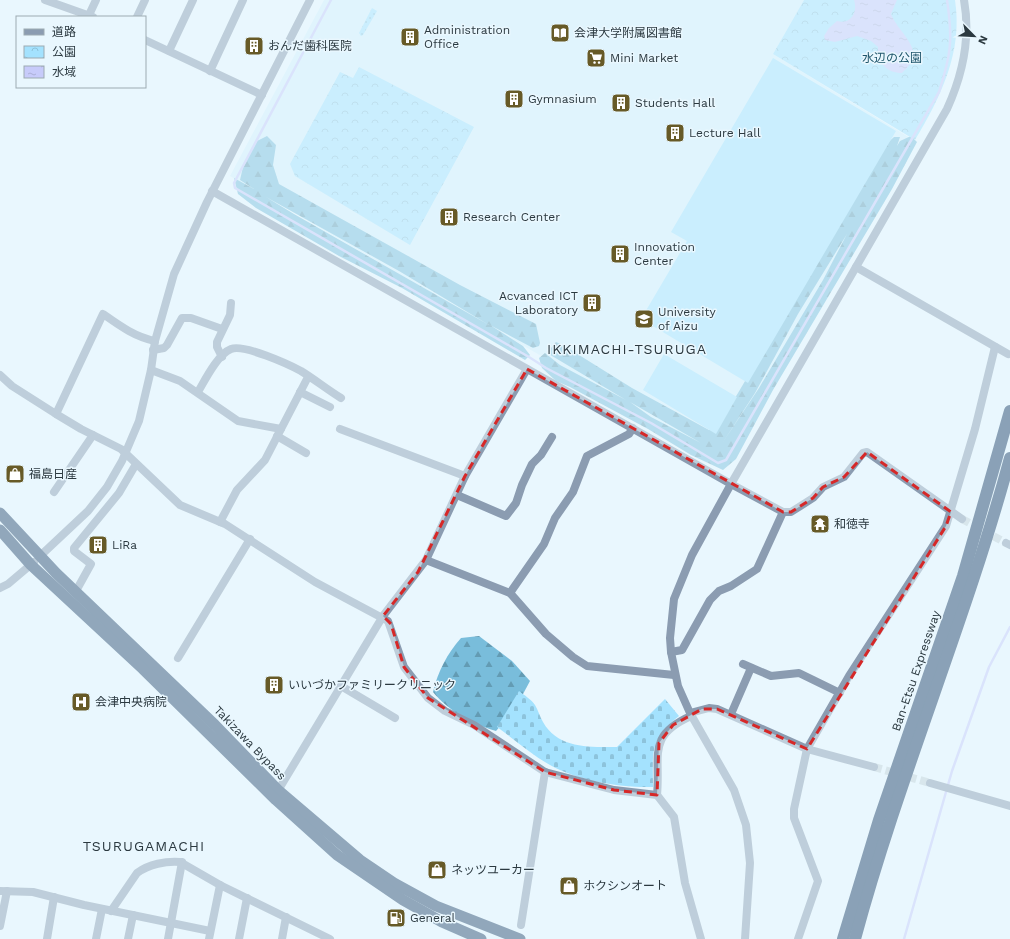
<svg xmlns="http://www.w3.org/2000/svg" width="1010" height="939" font-family="'Work Sans','Noto Sans JP',sans-serif">
<style>
.built{fill:#d5f0fc}
.forest{fill:url(#forest-firs);fill-rule:evenodd}
.cemetery{fill:url(#cemetery-stones)}
.park{fill:url(#park-crowns)}
.garden{fill:url(#garden-dots)}
.pitch{fill:#a4e2fe}
.water{fill:url(#water-ripples)}
.lines{fill:none;stroke-linecap:round;stroke-linejoin:round}
.stream{stroke:#c7cbfa;stroke-width:2.5}
.minor-tunnel{stroke:#c3d1d8;stroke-width:8;stroke-dasharray:8 4;stroke-linecap:butt}
.minor{stroke:#8b9cb1;stroke-width:8}
.tertiary{stroke:#8b9cb1;stroke-width:8}
.trunk{stroke:#26466c;stroke-width:11}
.motorway{stroke:#173962;stroke-width:12}
.marked{fill:none;stroke:#d62828;stroke-width:3;stroke-dasharray:8 5;stroke-linejoin:round}
.labels{text-anchor:middle;dominant-baseline:central;stroke-width:3;stroke-linejoin:round;paint-order:stroke}
.poi-label{font-size:12px;fill:#2b3940;stroke:#e9f7fe;text-anchor:start}
.park-label{font-size:12px;fill:#1d546a;stroke:#e9f7fe}
.street-label{font-size:12px;fill:#2b3940;stroke:#e9f7fe}
.quarter-label{font-size:14px;letter-spacing:1px;fill:#2b3940;stroke:#e9f7fe}
</style>
<defs>
<pattern id="forest-firs" width="22" height="20" patternUnits="userSpaceOnUse"><rect width="22" height="20" fill="#79bddb"/><path d="M5 1l3.5 6h-7zM16 11l3.5 6h-7z" fill="#639bb3"/></pattern>
<pattern id="cemetery-stones" width="16" height="16" patternUnits="userSpaceOnUse"><rect width="16" height="16" fill="#a4e2fe"/><path d="M2 7V4a2 2 0 0 1 4 0v3zM10 15v-3a2 2 0 0 1 4 0v3z" fill="#8dc3db"/></pattern>
<pattern id="park-crowns" width="20" height="18" patternUnits="userSpaceOnUse"><rect width="20" height="18" fill="#a4e2fe"/><path d="M2 6a3 3 0 1 1 6 0M12 15a3 3 0 1 1 6 0" fill="none" stroke="#8dc3db"/></pattern>
<pattern id="garden-dots" width="8" height="8" patternUnits="userSpaceOnUse"><rect width="8" height="8" fill="#a4e2fe"/><path d="M2 2h.1M6 6h.1" fill="none" stroke="#8dc3db" stroke-width="1.8" stroke-linecap="round"/></pattern>
<pattern id="water-ripples" width="26" height="14" patternUnits="userSpaceOnUse"><rect width="26" height="14" fill="#c7cbfa"/><path d="M2 4q2-2 4 0t4 0M15 11q2-2 4 0t4 0" fill="none" stroke="#abafd7"/></pattern>
</defs>
<rect width="100%" height="100%" fill="#e9f7fe"/>
<!-- built -->
<polygon class="built" points="324,0 804,0 773,54 915,141 726,463 230,176"/>
<!-- forest -->
<g class="forest">
<path d="M267,136L276,145L273,165L279,184L460,285L536,324L540,343L539,346L533,348L490,325L523,346L530,355L525,360L402,288L339,256L256,208L238,194L234,178L254,189L240,180L243,167L255,142ZM266,197L399,271L489,325L294,214Z"/>
<path d="M911,136L917,142L892,189L773,390L736,459L723,470L691,455L648,429L570,387L556,381L542,368L539,358L545,353L560,365L626,400L547,353L556,342L563,345L632,388L709,430L721,420L738,393L881,149L894,137H900L897,146L900,141ZM847,234L823,280L759,388L723,442L755,393L798,314ZM630,402L701,443L651,417Z"/>
<path d="M479,636L512,661L530,681L515,709L496,731C474,725 447,710 433,692C438,671 447,654 461,638Z"/>
</g>
<!-- cemetery -->
<path class="cemetery" d="M519,691C524,695 532,700 535,705C538,710 540,717 543,722C558,749 590,747 617,747L665,699L679,716C649,740 653,752 653,787C622,788 578,781 550,765C532,755 515,740 497,727Z"/>
<!-- park -->
<g class="park">
<path d="M804,0H955C963,52 941,96 915,140L773,54Z"/>
<polygon points="359,67 474,127 410,245 295,176 290,164 340,72 353,78"/>
</g>
<!-- garden -->
<polygon class="garden" points="372,8 377,11 363,35 361,36 359,33"/>
<!-- pitch -->
<g class="pitch">
<polygon points="773,58 896,131 748,383 641,319 687,241 671,232"/>
<polygon points="664,354 737,397 716,434 643,390"/>
</g>
<!-- water -->
<path class="water" d="M854,0H897L891,14C900,36 929,50 902,73C887,73 877,63 878,47L871,41L857,36L835,42L825,40L824,36L829,28L837,21C851,25 858,12 854,0Z"/>
<g class="lines">
<!-- stream -->
<g class="stream">
<path d="M331,0L234,183L235,188L529,357L546,368L651,423L718,463L726,460L939,92C951,55 953,39 947,0"/>
<polyline points="904,939 952,771 989,667 1010,627"/>
</g>
<!-- minor-tunnel -->
<g class="minor-tunnel">
<polyline points="962,519 1006,543"/>
<polyline points="874,767 930,783"/>
</g>
<!-- minor -->
<g class="minor">
<polyline points="45,0 93,17"/>
<polyline points="89,15 96,0"/>
<polyline points="137,17 145,0"/>
<polyline points="145,40 262,95"/>
<polyline points="169,51 193,0"/>
<polyline points="210,71 243,0"/>
<polyline points="856,267 1008,354"/>
<polyline points="153,350 164,348 167,345 182,318 191,318 222,329"/>
<polyline points="222,357 217,347 217,342 230,315 231,303"/>
<polyline points="151,370 180,381 238,421 281,429 265,460 237,490 220,522"/>
<polyline points="0,375 12,386 56,414 81,429 121,449 180,505 225,524 315,582 388,621 404,667 428,698 445,711 474,725 545,772 614,790 657,795 674,817 685,883 701,939"/>
<path d="M198,392C205,380 218,354 231,349C244,344 288,364 301,371C314,379 328,390 341,398"/>
<polyline points="300,392 330,407"/>
<path d="M56,414L103,314C120,326 135,337 155,341"/>
<polyline points="281,429 308,377"/>
<polyline points="340,429 465,476"/>
<polyline points="277,436 306,453"/>
<polyline points="731,484 783,512"/>
<polyline points="54,492 93,435"/>
<polyline points="457,495 506,516 516,503 522,485 532,464 541,455 552,437"/>
<polyline points="1006,543 1010,545"/>
<polyline points="426,560 510,593 546,634 573,657 587,666 674,675"/>
<polyline points="0,588 8,584 34,562"/>
<polyline points="76,591 91,564 74,551 74,548 119,493 136,464"/>
<polyline points="510,593 544,544 555,518 573,492 587,456 629,434 633,428"/>
<polyline points="671,652 682,650 710,600 719,591 731,586 757,569 783,512 791,512 813,498 823,487 844,477 863,453 867,452 962,519"/>
<polyline points="178,658 250,539"/>
<polyline points="743,664 771,676 799,673 840,693"/>
<polyline points="341,686 395,718"/>
<polyline points="690,713 709,708 717,709 807,749 874,767"/>
<polyline points="731,714 751,668"/>
<polyline points="930,783 1010,806"/>
<polyline points="276,794 383,616 426,560 465,476 527,369"/>
<path d="M657,795C661,756 646,736 691,716"/>
<polyline points="0,891 33,892 84,905 210,931"/>
<path d="M111,911L137,873C149,864 166,861 180,862L220,885L330,939"/>
<polyline points="521,925 545,772"/>
<polyline points="0,926 7,891"/>
<polyline points="47,939 54,897"/>
<polyline points="96,939 102,909"/>
<polyline points="128,939 133,915"/>
<polyline points="168,939 182,862"/>
<polyline points="209,939 220,885"/>
<polyline points="239,939 247,898"/>
<polyline points="282,939 286,917"/>
<polyline points="798,939 818,881 794,818 794,809 807,749 849,676 946,526 975,429 995,347"/>
</g>
<!-- tertiary -->
<g class="tertiary">
<polyline points="212,191 731,484"/>
<polyline points="39,557 88,511 107,487 122,461 139,421 151,370 155,341 174,274 207,202 310,0"/>
<path d="M745,939L750,863L746,825L734,790L690,713L678,686L671,652L670,638L674,599L692,555L731,484L947,109C963,74 971,39 964,0"/>
</g>
<!-- trunk -->
<g class="trunk">
<polyline points="0,513 56,573 215,725 279,791 360,860 394,883 436,906 520,939"/>
<polyline points="0,530 31,565 143,669 276,800 337,855 403,900 442,922 481,939"/>
</g>
<!-- motorway -->
<g class="motorway">
<polyline points="843,939 879,820 963,576 1010,411"/>
<path d="M855,939C899,776 966,621 1010,458"/>
</g>
</g>
<!-- marked area -->
<path d="M0 0H1010V939H0ZM527,369L783,512H791L813,498L823,487L844,477L867,452L951,512L946,526L807,749L717,709H702L673,725L659,743L657,795L614,790L545,772L428,698L404,667L391,624L383,616L418,572L465,476Z" fill="#e9f7fe" fill-opacity=".55" fill-rule="evenodd"/>
<path class="marked" d="M527,369L783,512H791L813,498L823,487L844,477L867,452L951,512L946,526L807,749L717,709H702L673,725L659,743L657,795L614,790L545,772L428,698L404,667L391,624L383,616L418,572L465,476Z"/>
<!-- icons -->
<defs>
<symbol id="library-square" viewBox="-11 -11 22 22"><rect x="-9" y="-9" width="18" height="18" rx="4" fill="#675a27" stroke="#e9f7fe"/><path d="M-6-4Q-3-5.5-.7-3.5V5Q-3 3-6 4ZM6-4Q3-5.5 .7-3.5V5Q3 3 6 4Z" fill="#fff"/></symbol>
<symbol id="building-square" viewBox="-11 -11 22 22"><rect x="-9" y="-9" width="18" height="18" rx="4" fill="#675a27" stroke="#e9f7fe"/><path d="M-4-6H4V6H1V3H-1V6H-4ZM-2.5-4.3h1.7v1.8h-1.7ZM.8-4.3h1.7v1.8H.8ZM-2.5-1h1.7V.8h-1.7ZM.8-1h1.7V.8H.8Z" fill="#fff"/></symbol>
<symbol id="supermarket-square" viewBox="-11 -11 22 22"><rect x="-9" y="-9" width="18" height="18" rx="4" fill="#675a27" stroke="#e9f7fe"/><path d="M-6-5.5h2.5l.6 2H6L4.5 2H-2.5L-4.4-4H-6ZM-1.5 3.2a1.3 1.3 0 1 0 .1 0ZM3 3.2a1.3 1.3 0 1 0 .1 0Z" fill="#fff"/></symbol>
<symbol id="university-square" viewBox="-11 -11 22 22"><rect x="-9" y="-9" width="18" height="18" rx="4" fill="#675a27" stroke="#e9f7fe"/><path d="M0-5L7-2L0 1L-7-2ZM-4 1L0 2.5L4 1V4Q0 6-4 4Z" fill="#fff"/></symbol>
<symbol id="shop-square" viewBox="-11 -11 22 22"><rect x="-9" y="-9" width="18" height="18" rx="4" fill="#675a27" stroke="#e9f7fe"/><path d="M-5-2.5h2.3a2.7 3.5 0 0 1 5.4 0H5L5.5 6h-11ZM-1.5-2.5h3a1.5 2.3 0 0 0-3 0Z" fill="#fff"/></symbol>
<symbol id="temple-square" viewBox="-11 -11 22 22"><rect x="-9" y="-9" width="18" height="18" rx="4" fill="#675a27" stroke="#e9f7fe"/><path d="M0-6L5-2H3V0L6.5 2.5H4V6H1.5V3h-3V6H-4V2.5H-6.5L-3 0V-2H-5Z" fill="#fff"/></symbol>
<symbol id="hospital-square" viewBox="-11 -11 22 22"><rect x="-9" y="-9" width="18" height="18" rx="4" fill="#675a27" stroke="#e9f7fe"/><path d="M-5-5h3v3.5h4V-5h3V5h-3V1.5h-4V5h-3Z" fill="#fff"/></symbol>
<symbol id="fuel-square" viewBox="-11 -11 22 22"><rect x="-9" y="-9" width="18" height="18" rx="4" fill="#675a27" stroke="#e9f7fe"/><path d="M-5.5-6h7V0h2V4h1.3V-2.5L3-4.5l.8-.8L6-3V5H2.5V1h-1V6h-7ZM-4.2-4.7v3.2H.2V-4.7Z" fill="#fff"/></symbol>
</defs>
<g fill-rule="evenodd">
<use href="#library-square" x="549" y="22" width="22" height="22"/>
<use href="#building-square" x="399" y="26" width="22" height="22"/>
<use href="#building-square" x="243" y="35" width="22" height="22"/>
<use href="#supermarket-square" x="585" y="47" width="22" height="22"/>
<use href="#building-square" x="503" y="88" width="22" height="22"/>
<use href="#building-square" x="610" y="92" width="22" height="22"/>
<use href="#building-square" x="664" y="122" width="22" height="22"/>
<use href="#building-square" x="438" y="206" width="22" height="22"/>
<use href="#building-square" x="609" y="243" width="22" height="22"/>
<use href="#building-square" x="581" y="292" width="22" height="22"/>
<use href="#university-square" x="633" y="308" width="22" height="22"/>
<use href="#shop-square" x="4" y="463" width="22" height="22"/>
<use href="#temple-square" x="809" y="513" width="22" height="22"/>
<use href="#building-square" x="87" y="534" width="22" height="22"/>
<use href="#building-square" x="263" y="674" width="22" height="22"/>
<use href="#hospital-square" x="70" y="691" width="22" height="22"/>
<use href="#shop-square" x="426" y="859" width="22" height="22"/>
<use href="#shop-square" x="558" y="875" width="22" height="22"/>
<use href="#fuel-square" x="385" y="907" width="22" height="22"/>
</g>
<g class="labels">
<!-- poi labels -->
<g class="poi-label">
<text x="424" y="30">Administration<tspan x="424" dy="14">Office</tspan></text>
<text x="574" y="33">会津大学附属図書館</text>
<text x="268" y="46">おんだ歯科医院</text>
<text x="610" y="58">Mini Market</text>
<text x="528" y="99">Gymnasium</text>
<text x="635" y="103">Students Hall</text>
<text x="689" y="133">Lecture Hall</text>
<text x="463" y="217">Research Center</text>
<text x="634" y="247">Innovation<tspan x="634" dy="14">Center</tspan></text>
<text x="578" y="296" text-anchor="end">Acvanced ICT<tspan x="578" dy="14">Laboratory</tspan></text>
<text x="658" y="312">University<tspan x="658" dy="14">of Aizu</tspan></text>
<text x="29" y="474">福島日産</text>
<text x="834" y="524">和徳寺</text>
<text x="112" y="545">LiRa</text>
<text x="288" y="685">いいづかファミリークリニック</text>
<text x="95" y="702">会津中央病院</text>
<text x="451" y="870">ネッツユーカー</text>
<text x="583" y="886">ホクシンオート</text>
<text x="410" y="918">General</text>
</g>
<!-- park labels -->
<g class="park-label">
<text x="892" y="58">水辺の公園</text>
</g>
<!-- street labels -->
<g class="street-label">
<text transform="translate(916 671) rotate(-71)">Ban-Etsu Expressway</text>
<text transform="translate(250 743) rotate(46)">Takizawa Bypass</text>
</g>
<!-- quarter labels -->
<g class="quarter-label">
<text x="627" y="349">IKKIMACHI-TSURUGA</text>
<text x="144" y="846">TSURUGAMACHI</text>
</g>
</g>
<!-- legend -->
<rect x="16" y="16" width="130" height="72" fill="#e9f7fe" stroke="#9dabb2"/>
<rect x="24" y="29" width="20" height="6" fill="#8b9cb1" stroke="#9dabb2"/>
<text x="52" y="36" font-size="12" fill="#2b3940">道路</text>
<rect x="24" y="46" width="20" height="12" fill="url(#park-crowns)" stroke="#9dabb2"/>
<text x="52" y="56" font-size="12" fill="#2b3940">公園</text>
<rect x="24" y="66" width="20" height="12" fill="url(#water-ripples)" stroke="#9dabb2"/>
<text x="52" y="76" font-size="12" fill="#2b3940">水域</text>
<!-- north arrow -->
<g transform="translate(974 36) rotate(114)" stroke="#e9f7fe" stroke-width="3" paint-order="stroke">
<path d="M0-3L7 15L0 10L-7 15Z" fill="#2b3940"/>
<text y="-6" font-size="11" font-weight="bold" text-anchor="middle" fill="#2b3940">N</text>
</g>
</svg>
